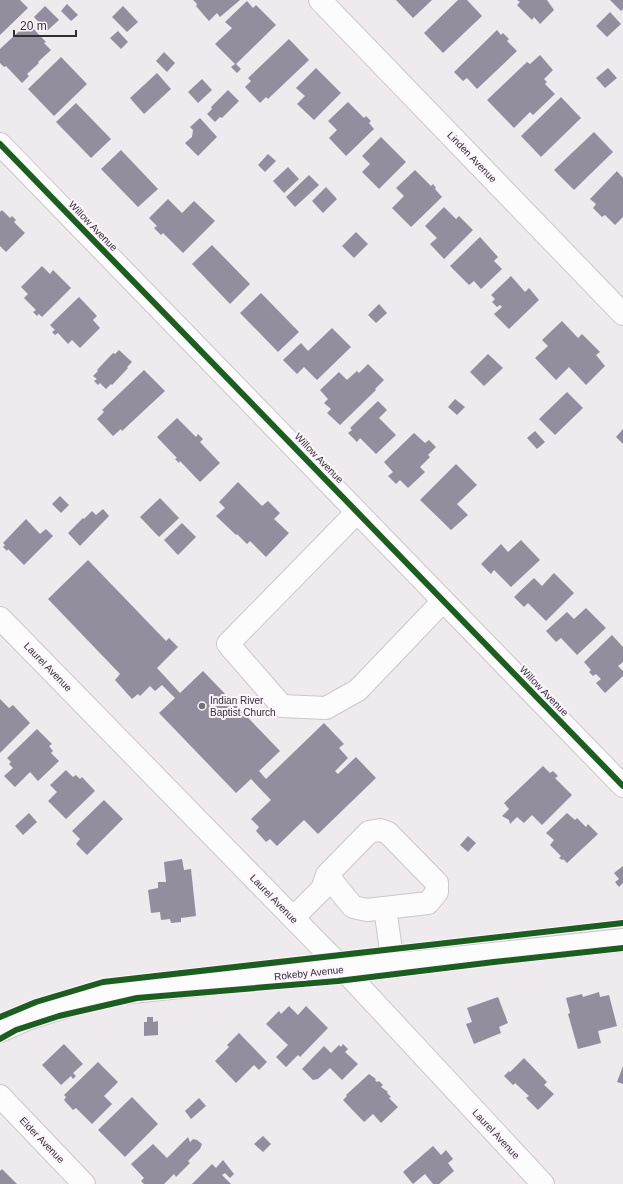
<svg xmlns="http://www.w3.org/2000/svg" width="623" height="1184" font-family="Helvetica,sans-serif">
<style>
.building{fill:#938d9e}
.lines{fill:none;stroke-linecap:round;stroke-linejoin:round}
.minor-casing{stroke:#cbc7cb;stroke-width:24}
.minor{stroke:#fcfcfc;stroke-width:22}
.cycleway-casing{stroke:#fdf5fd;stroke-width:8}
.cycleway{stroke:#1b5e20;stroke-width:6}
.poi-dot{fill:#737073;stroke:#fdf5fd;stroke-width:1.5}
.labels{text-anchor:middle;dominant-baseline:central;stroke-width:4;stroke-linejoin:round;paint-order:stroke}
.street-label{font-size:10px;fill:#312e31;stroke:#fdf5fd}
.poi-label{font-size:10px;fill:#312e31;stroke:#fdf5fd;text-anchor:start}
</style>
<rect width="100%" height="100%" fill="#eeeaee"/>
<!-- building -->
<g class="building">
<polygon points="0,0 20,0 28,8 0,35"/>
<polygon points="193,0 240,0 220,17 217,13 209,21 196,6 197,4"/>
<polygon points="396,0 432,0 413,18"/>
<polygon points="458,0 467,0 482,16 443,53 424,33"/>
<polygon points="517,0 547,0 554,10 540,24 534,17 532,20 517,5 520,2"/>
<polygon points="610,0 623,0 623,9 621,11"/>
<polygon points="247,1 253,8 256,5 276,25 236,64 241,69 237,73 231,67 235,64 215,44 232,28 225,22"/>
<polygon points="67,4 78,15 71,21 61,11"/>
<polygon points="45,6 59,20 47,31 34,17"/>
<polygon points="123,6 138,22 127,32 112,17"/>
<polygon points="610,12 621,24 607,37 596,26"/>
<polygon points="28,23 46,42 44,43 51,50 38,62 39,63 27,74 29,76 22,83 6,66 4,67 0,63 0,49"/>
<polygon points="497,30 501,35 503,33 509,39 507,41 517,51 477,89 467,78 463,81 454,72"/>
<polygon points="118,31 128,42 121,49 110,38"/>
<polygon points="289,39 309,60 268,99 266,97 260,103 245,87 251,81 248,78"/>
<polygon points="164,52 175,63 167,72 156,61"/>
<polygon points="540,55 553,70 544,79 547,82 545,84 555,94 533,115 530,112 514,128 487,100 527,62 530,64"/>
<polygon points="61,57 87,84 54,116 28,89"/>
<polygon points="316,68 341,93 314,120 297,104 305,96 296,88"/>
<polygon points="608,68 617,78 605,88 596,78"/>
<polygon points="157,73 171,89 144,114 130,98"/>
<polygon points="202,79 212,90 198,103 188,92"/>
<polygon points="228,90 239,101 222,118 220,117 215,122 207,114 212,109 211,107"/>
<polygon points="561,97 581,118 541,157 521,136"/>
<polygon points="348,102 364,118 366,116 371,121 369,123 374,129 346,156 329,138 337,130 328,121"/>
<polygon points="76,103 111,139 91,158 56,122"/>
<polygon points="200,118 217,137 198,156 185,143 192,137 193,130 190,127"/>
<polygon points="594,132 613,152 574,190 554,170"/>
<polygon points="381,137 406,162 379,189 362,172 370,164 362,156"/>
<polygon points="121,150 158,189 138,207 101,169"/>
<polygon points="268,154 276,161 265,172 258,165"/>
<polygon points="288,167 299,179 284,193 273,181"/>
<polygon points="415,170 431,186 433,184 436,188 435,189 442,197 411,227 392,208 404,196 396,188"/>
<polygon points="617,171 623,178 623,217 615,225 605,215 602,217 593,208 596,204 590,199"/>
<polygon points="309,175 319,185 295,207 286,197"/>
<polygon points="326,187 337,199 323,213 312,201"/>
<polygon points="168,199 182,213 194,201 215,221 183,253 163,233 161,235 154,228 157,226 149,218"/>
<polygon points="444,207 456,219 459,216 473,230 444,259 430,244 437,238 425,226"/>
<polygon points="2,210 10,218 12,216 16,220 14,222 25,233 6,252 0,246 0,212"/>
<polygon points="356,232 368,244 354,258 342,246"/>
<polygon points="480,237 498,257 494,261 502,269 481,289 474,281 469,285 450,266"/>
<polygon points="212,245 250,284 230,304 192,264"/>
<polygon points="42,266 50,274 53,270 71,288 42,317 39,314 37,316 33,312 36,310 24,298 28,294 21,287"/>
<polygon points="511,276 525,292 529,288 539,300 509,329 494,314 502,307 500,305 497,307 492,302 495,299 491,295"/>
<polygon points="261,293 299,332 278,352 240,313"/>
<polygon points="79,297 97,316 93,320 100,328 80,348 72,340 68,344 58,333 55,335 52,332 55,330 50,325"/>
<polygon points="379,304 387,313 376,323 368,315"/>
<polygon points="562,321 578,338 582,334 600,352 596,355 605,366 586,385 569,367 556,380 535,358 548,346 542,340"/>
<polygon points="332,328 351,347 317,380 304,367 297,374 283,360 301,343 308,351"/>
<polygon points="119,350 132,362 127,367 128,368 112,385 111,384 106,389 100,383 98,385 94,381 97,379 93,376 98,371 97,370 113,353 115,354"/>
<polygon points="488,354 503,368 484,386 470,372"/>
<polygon points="368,364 384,380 375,389 376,390 340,425 327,413 331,409 324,403 328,399 320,390 339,372 347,380 357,371 359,373"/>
<polygon points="144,370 165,391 122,431 121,429 113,436 97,419 104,412 102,410"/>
<polygon points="567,392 583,408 555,435 539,419"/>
<polygon points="455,399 465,407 457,415 448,407"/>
<polygon points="378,401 387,410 379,418 396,435 376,454 360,438 357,442 348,433 352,430 350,428"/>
<polygon points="177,418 196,437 198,434 203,439 200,442 220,463 200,482 180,461 179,463 175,459 177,458 157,437"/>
<polygon points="623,429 623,444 616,437"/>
<polygon points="535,431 545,442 537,449 527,438"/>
<polygon points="414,433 425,443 429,440 436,447 428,455 430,457 420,467 425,472 408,488 400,480 396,484 388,476 393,472 384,462"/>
<polygon points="456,464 477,485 457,504 468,515 451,530 420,500"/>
<polygon points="238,482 262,506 268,501 280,513 274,519 289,533 266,557 250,541 247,544 237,534 236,535 216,516 225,508 219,502"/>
<polygon points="60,496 69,505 61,513 52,504"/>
<polygon points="160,498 179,518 159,537 140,517"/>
<polygon points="103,509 109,516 80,546 68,533 83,518 84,519 92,511 96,515"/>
<polygon points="26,519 40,534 46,529 53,536 24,565 8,549 7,551 3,547 5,545 3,543"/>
<polygon points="182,523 196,537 178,555 164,540"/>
<polygon points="521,540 540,560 511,587 494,570 491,574 481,564 501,544 508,552"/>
<polygon points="88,560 166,641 169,638 178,647 157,668 180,693 203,671 280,751 259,771 266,779 324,723 344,744 339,748 348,758 335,771 338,774 356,757 376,778 318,834 304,820 277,846 270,839 266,842 256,831 259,827 251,819 271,800 251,779 236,793 159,713 175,698 162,685 155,691 150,686 140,696 138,694 132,699 115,680 120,674 48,599"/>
<polygon points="554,573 574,593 546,621 528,603 524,607 514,597 534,578 542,586"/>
<polygon points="586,608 606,628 577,655 561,638 556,642 546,631 567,612 574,619"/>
<polygon points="612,635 623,647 623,662 618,666 623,671 623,676 605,693 596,683 601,679 596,674 593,676 589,672 591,670 584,662"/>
<polygon points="0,699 9,708 13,705 30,723 0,753"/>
<polygon points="37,729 52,744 49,746 53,751 51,753 59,761 38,781 30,772 15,787 4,776 13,768 9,764 11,762 7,758"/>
<polygon points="543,766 550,773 553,771 558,776 555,778 572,795 542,825 532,815 524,823 517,817 510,824 509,820 502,816 509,809 504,803"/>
<polygon points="66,770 73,777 76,775 80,779 82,777 95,791 66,819 48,801 57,792 50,785"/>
<polygon points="104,800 123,819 87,855 76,844 80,839 72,831"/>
<polygon points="29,813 37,822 23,835 15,826"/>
<polygon points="567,813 575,820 577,818 586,827 588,824 598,834 567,863 563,859 562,860 559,858 561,856 550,845 554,840 546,833"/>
<polygon points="468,836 476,843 468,852 460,845"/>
<polygon points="182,859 184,870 191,869 196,916 181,918 181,922 171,923 170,919 161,920 160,912 151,913 148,890 158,888 158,882 166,882 164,862"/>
<polygon points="623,866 623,883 619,887 615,882 619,879 614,873"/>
<polygon points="599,992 600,997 609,995 617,1026 598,1031 601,1043 578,1049 568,1014 570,1013 566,998 582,994 583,997"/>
<polygon points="498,997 508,1023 499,1027 501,1033 474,1044 466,1024 472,1022 467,1008"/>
<polygon points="289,1006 298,1015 306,1006 328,1028 300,1057 298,1055 286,1067 276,1057 288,1045 266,1024 279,1011 281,1014"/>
<polygon points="147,1017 153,1017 153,1022 158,1021 158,1035 144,1036 144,1022 147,1022"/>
<polygon points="239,1033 267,1062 259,1070 254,1065 236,1083 215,1061 229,1047 227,1045"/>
<polygon points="64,1044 83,1064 73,1073 76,1076 73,1079 71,1076 61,1085 42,1065"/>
<polygon points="343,1044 348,1049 345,1052 358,1064 342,1080 330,1068 318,1079 313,1080 302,1069 324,1046 331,1053 339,1045 341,1047"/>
<polygon points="524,1058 547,1082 544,1085 554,1094 538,1110 526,1098 529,1096 516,1084 516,1083 513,1085 504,1076 509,1071 510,1072"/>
<polygon points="98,1062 118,1082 104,1096 112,1104 92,1124 76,1108 73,1110 64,1100 66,1097 64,1095"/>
<polygon points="623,1066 623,1084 617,1082"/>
<polygon points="369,1074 376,1079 375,1080 377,1082 379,1081 383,1085 381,1087 388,1092 387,1093 391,1097 389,1098 398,1107 381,1123 373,1114 364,1122 343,1100 347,1096 346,1095"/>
<polygon points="132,1097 158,1124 125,1157 98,1130"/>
<polygon points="199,1098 206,1106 191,1119 185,1111"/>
<polygon points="263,1136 271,1144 263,1152 254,1144"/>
<polygon points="188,1137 190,1142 193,1139 197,1140 202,1144 200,1149 188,1161 190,1163 176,1177 174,1174 164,1184 144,1184 141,1181 144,1178 131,1164 153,1144 167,1158"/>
<polygon points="433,1146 441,1155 446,1150 453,1159 448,1163 454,1171 439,1184 433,1184 425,1174 413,1184 403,1172"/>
<polygon points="223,1160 234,1174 230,1178 225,1173 222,1175 231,1184 192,1184 212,1164 216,1168"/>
<polygon points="2,1169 17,1184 0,1184 0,1171"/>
</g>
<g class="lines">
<defs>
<g id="minor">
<polyline points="320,0 623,314"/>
<polyline points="0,144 623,786"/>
<polyline points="357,512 228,644 282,706 326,708 358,690 443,601"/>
<polyline points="0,618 343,969 543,1184"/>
<polyline points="385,908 393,964"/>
<polyline points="293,918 322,889 327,875 369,832 380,830 388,833 437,883 437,892 428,903 367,910 353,907 327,875"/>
<polyline points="0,1031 30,1018 84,1001 123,993 623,940"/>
<polyline points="0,1096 84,1184"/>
</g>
</defs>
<!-- minor casing -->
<use href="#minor" class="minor-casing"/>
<!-- minor -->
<use href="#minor" class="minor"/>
<defs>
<g id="cycleway">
<polyline points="0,144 623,786"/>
<polyline points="0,1017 36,1002 103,982 623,923"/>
<polyline points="0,1039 16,1030 59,1016 137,998 338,981 494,962 623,948"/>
</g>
</defs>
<!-- cycleway casing -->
<use href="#cycleway" class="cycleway-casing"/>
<!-- cycleway -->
<use href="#cycleway" class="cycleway"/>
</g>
<!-- markers -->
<circle class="poi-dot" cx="202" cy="706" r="4"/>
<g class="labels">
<!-- street labels -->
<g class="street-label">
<text transform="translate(472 157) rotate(46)">Linden Avenue</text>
<text transform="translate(93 226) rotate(46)">Willow Avenue</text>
<text transform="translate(319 458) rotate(46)">Willow Avenue</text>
<text transform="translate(48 667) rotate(46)">Laurel Avenue</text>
<text transform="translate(544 691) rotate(46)">Willow Avenue</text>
<text transform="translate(274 899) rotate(46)">Laurel Avenue</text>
<text transform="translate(309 973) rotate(-6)">Rokeby Avenue</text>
<text transform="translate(496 1134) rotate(47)">Laurel Avenue</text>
<text transform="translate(42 1140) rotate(46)">Elder Avenue</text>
</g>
<!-- poi labels -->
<g class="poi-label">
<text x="210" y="700">Indian River<tspan x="210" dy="12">Baptist Church</tspan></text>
</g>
</g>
<!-- scale -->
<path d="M14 30v6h62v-6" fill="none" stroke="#312e31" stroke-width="2"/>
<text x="20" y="30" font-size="12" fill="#312e31" stroke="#fdf5fd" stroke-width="3" paint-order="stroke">20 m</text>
</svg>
